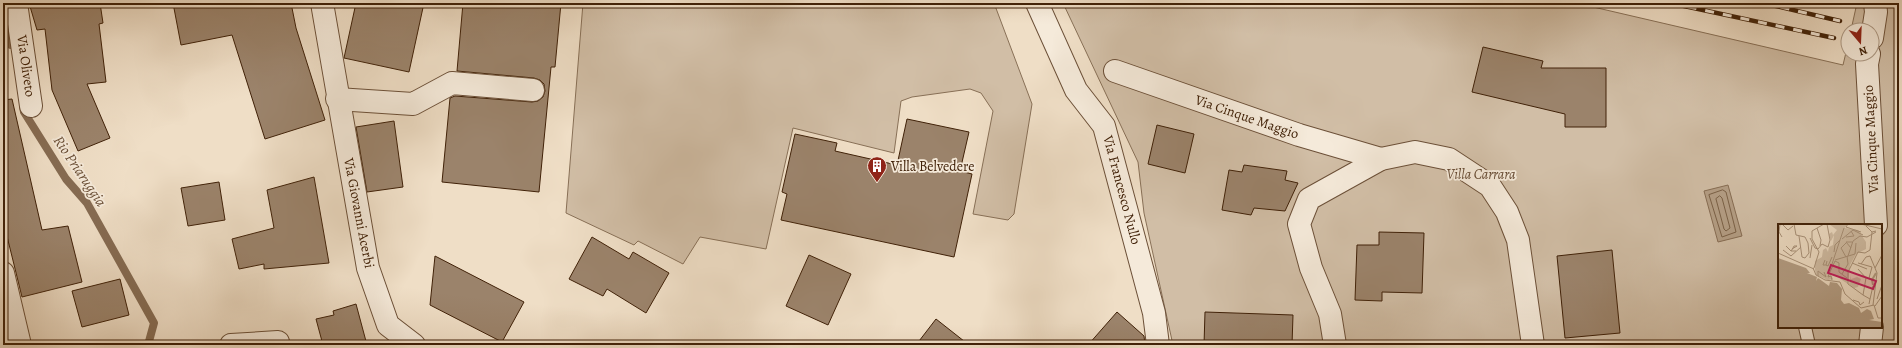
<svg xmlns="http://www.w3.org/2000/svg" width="1902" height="348" font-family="Alegreya,serif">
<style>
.green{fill:#d1bea6;stroke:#887057;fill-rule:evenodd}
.water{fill:#b49e85;stroke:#866c53}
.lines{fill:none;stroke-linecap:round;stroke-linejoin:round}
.shore{stroke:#7a6046;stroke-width:1}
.stream{stroke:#866c53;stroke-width:8}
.building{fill:#9b836b;stroke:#402108}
.lane-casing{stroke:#6c5038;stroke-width:14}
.street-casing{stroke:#6c5038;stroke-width:24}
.lane{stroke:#f5eada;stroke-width:12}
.street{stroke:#f5eada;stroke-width:22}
.rail-casing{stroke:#402108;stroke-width:4.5}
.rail{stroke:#f5eada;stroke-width:3;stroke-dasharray:9;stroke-linecap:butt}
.labels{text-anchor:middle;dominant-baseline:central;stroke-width:3.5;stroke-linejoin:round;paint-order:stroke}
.street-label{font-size:14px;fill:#402108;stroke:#f5eada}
.poi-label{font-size:14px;fill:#402108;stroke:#f5eada;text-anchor:start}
.park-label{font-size:14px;font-style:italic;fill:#644830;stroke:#f5eada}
.water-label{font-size:15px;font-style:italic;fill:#694d34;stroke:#f5eada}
.inset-river{fill:none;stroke:#b49e85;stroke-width:2}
.inset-road{fill:none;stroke:#a9927a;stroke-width:1}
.view{fill:#c2185b;fill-opacity:0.15;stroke:#c2185b;stroke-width:2}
.inset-edge{fill:none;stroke:#402108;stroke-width:2}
</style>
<rect width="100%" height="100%" fill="#efdec6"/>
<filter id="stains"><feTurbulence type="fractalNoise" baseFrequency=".005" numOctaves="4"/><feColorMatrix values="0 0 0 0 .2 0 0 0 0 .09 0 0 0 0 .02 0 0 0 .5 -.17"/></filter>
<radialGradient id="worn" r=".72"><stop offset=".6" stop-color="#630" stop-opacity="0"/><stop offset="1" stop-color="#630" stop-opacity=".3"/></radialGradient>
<!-- green -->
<g class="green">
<polygon points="583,3 994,3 1032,104 1014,214 1008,220 973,214 993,111 981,93 970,89 912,97 901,101 894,153 793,128 766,249 700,237 683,264 638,241 634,245 566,213"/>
<path d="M1063,3H1576L1843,65L1848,44V54H1872V30H1851L1857,3H1899V345H1173L1144,213L1138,162ZM1779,225H1881V327H1779Z"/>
</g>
<!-- water -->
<polygon class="water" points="1728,185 1742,236 1718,242 1704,191"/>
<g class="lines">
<!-- shore -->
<g class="shore">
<polygon points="1723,190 1726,192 1736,232 1722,237 1709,195"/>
<polygon points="1720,196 1722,198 1730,228 1726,231 1724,229 1716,199"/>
</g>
<!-- stream -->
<g class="stream">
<polyline points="3,3 11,45"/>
<polyline points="23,106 24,112 66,179 87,203 154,323 148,345"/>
</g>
</g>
<!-- building -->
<g class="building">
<polygon points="29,3 100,3 103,23 99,24 106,82 87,84 110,138 78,151 52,90 45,29 37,30"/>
<polygon points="173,3 291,3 296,28 325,120 265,139 232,35 181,45"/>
<polygon points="356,3 424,3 409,72 344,58"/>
<polygon points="463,3 561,3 555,67 551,67 539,192 442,182 450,98 455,96 532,102 538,101 543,97 545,91 544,84 540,80 534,78 457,71"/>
<polygon points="1483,47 1543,61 1541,68 1606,68 1606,127 1565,127 1565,114 1472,92"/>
<polygon points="12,99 42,230 68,226 82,282 22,297 3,220 3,100"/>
<polygon points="907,119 969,132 960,171 972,174 954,257 781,220 787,194 782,192 795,134 837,143 835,151 897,165"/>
<polygon points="394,121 403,187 367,192 356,127"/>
<polygon points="1157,125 1194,134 1185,173 1148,164"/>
<polygon points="1244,165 1287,171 1285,180 1298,183 1285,211 1254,208 1251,215 1222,210 1229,170 1242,172"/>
<polygon points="314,177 329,263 264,269 264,264 239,269 232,239 274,228 267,190"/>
<polygon points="219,182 225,220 188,226 181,188"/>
<polygon points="1379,232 1424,233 1422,293 1382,292 1382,301 1355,300 1357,245 1379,245"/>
<polygon points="592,237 629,259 633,252 669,273 646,313 607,289 603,296 569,279"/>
<polygon points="1612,250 1620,333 1565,338 1557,256"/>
<polygon points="809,255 851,274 828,325 786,306"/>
<polygon points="435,256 524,302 502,342 430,305"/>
<polygon points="120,279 129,315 82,327 72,291"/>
<polygon points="356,304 367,345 323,345 316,319 334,315 333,311"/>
<polygon points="1117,312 1144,336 1145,345 1088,345"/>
<polygon points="1205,312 1293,315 1292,345 1204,345"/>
<polygon points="936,319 969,345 916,345"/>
</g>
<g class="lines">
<defs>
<polyline id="lane" points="1805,327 1809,345"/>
<g id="street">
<polyline points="16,3 31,106"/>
<polyline points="322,3 368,268 388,325 414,345"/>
<polyline points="1037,3 1076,90 1104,126 1154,313 1158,345"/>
<polyline points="1872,38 1876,12 1875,3"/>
<polyline points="1869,54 1867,64 1876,225"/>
<polyline points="1115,71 1299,135 1381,159"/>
<polyline points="337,99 413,104 452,83 533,90"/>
<polyline points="3,273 20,345"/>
<polyline points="231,345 278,342 278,345"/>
<polyline points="1335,345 1330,314 1311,268 1299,224 1309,199 1381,159 1415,152 1449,159 1490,186 1507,212 1518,240 1533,345"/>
<polyline points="1870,345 1872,327"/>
</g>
</defs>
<!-- lane casing -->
<use href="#lane" class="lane-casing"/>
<!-- street casing -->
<use href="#street" class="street-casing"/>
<!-- lane -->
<use href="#lane" class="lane"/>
<!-- street -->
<use href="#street" class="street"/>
<defs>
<g id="rail">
<polyline points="1670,3 1834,38"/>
<polyline points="1763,3 1840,21"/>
</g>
</defs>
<!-- rail casing -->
<use href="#rail" class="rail-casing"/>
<!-- rail -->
<use href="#rail" class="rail"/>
</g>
<!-- icons -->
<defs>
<symbol id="building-pin" viewBox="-11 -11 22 30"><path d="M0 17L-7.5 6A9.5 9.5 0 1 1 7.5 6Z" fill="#8f2418" stroke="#f5eada"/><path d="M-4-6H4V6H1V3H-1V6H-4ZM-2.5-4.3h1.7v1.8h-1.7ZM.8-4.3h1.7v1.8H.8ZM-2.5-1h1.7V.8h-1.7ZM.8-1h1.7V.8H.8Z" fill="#fff"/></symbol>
</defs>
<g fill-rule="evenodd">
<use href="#building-pin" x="866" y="155" width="22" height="30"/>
</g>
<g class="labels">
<!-- street labels -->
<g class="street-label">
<text transform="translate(26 66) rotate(82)">Via Oliveto</text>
<text transform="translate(1247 117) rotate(19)">Via Cinque Maggio</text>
<text transform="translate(1871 139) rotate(-93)">Via Cinque Maggio</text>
<text transform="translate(1122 190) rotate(75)">Via Francesco Nullo</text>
<text transform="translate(359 213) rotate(79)">Via Giovanni Acerbi</text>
</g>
<!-- poi labels -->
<g class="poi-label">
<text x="891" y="166">Villa Belvedere</text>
</g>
<!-- park labels -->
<g class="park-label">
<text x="1481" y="174">Villa Carrara</text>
</g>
<!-- water labels -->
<g class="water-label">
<text transform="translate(80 171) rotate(56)">Rio Priaruggia</text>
</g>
</g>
<!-- overview -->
<g transform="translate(1778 224)">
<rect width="104" height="104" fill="#efdec6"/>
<path d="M51,0H69L67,4L80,6L88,18V25L78,30L72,41L70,60L52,48L55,55L50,56L38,51L37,46V37L44,33L45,26L48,24L50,28L51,23L55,21L56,11L53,17L51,10L54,8L55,11L59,6ZM73,51V55L79,53L83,55L80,63L76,64L71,60Z" fill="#d1bea6"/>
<path d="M0,34L28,44L32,49H29L39,53L38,57L40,54L51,62L52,58L59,59L64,65L63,76L66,80L71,79L81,84L83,89L89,85L93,87L96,95L91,96L104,98V104H0Z" fill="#b49e85"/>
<path class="inset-river" d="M95,61L94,56L98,49"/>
<path class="inset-road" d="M2,0L1,8L4,13M4,0L10,6L15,2M16,0L18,11L27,13L30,19L31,29L27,34L24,33L21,12M70,0L68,3L83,8M83,0L104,5M88,2L94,8L98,7M39,4L43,16L42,22M68,13L76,12L73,7M32,14L37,24L40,25L44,20L50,23L52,16L49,0M64,15L75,6L85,11M8,22L13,27H18M73,24L68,18H74M5,26L13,32L23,23M13,27L15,24L16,22H19L14,25M56,28L57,21L62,16M0,29L36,45M70,32L75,17L82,12L89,13L98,8M68,33L63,24L68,19M32,34L34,21M47,36L45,41H48L49,37M57,36L77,30L78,19M74,39L89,45M80,39L94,43L91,54L97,56M54,40L66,4M83,40L88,33L92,32L97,44M48,41L50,42L54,33M35,44L38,51L47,56L62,58L67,70L83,84L96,81L100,94H104M36,44L41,28L34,15V7L46,0M80,45L88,54L85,71L92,75L91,80M64,50L70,40L69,32M40,52V47L48,53L46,48M54,56L53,52L50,53L51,50L57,37L61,39V48L69,54M85,71L70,60V48L80,28L87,29L92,26L94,8M92,75L95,62M99,75L104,61M75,76L81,78L82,81L86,78M95,81L99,49L97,44L104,31M97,82L104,72"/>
<path class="view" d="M53,41L98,57L95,65L50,49Z"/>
<rect width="104" height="104" class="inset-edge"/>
</g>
<!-- margin -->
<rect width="1902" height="348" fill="none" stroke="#efdec6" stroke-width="16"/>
<rect x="4" y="4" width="1894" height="340" fill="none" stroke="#402108" stroke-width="2"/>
<rect x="8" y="8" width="1886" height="332" fill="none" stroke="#402108"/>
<!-- north arrow -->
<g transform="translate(1860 42) rotate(161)"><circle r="19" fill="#f5eada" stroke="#ad9a86"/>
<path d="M0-3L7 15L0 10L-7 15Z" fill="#8f2418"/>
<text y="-6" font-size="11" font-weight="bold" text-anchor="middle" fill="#402108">N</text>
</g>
<rect width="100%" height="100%" filter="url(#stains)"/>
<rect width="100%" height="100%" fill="url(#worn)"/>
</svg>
